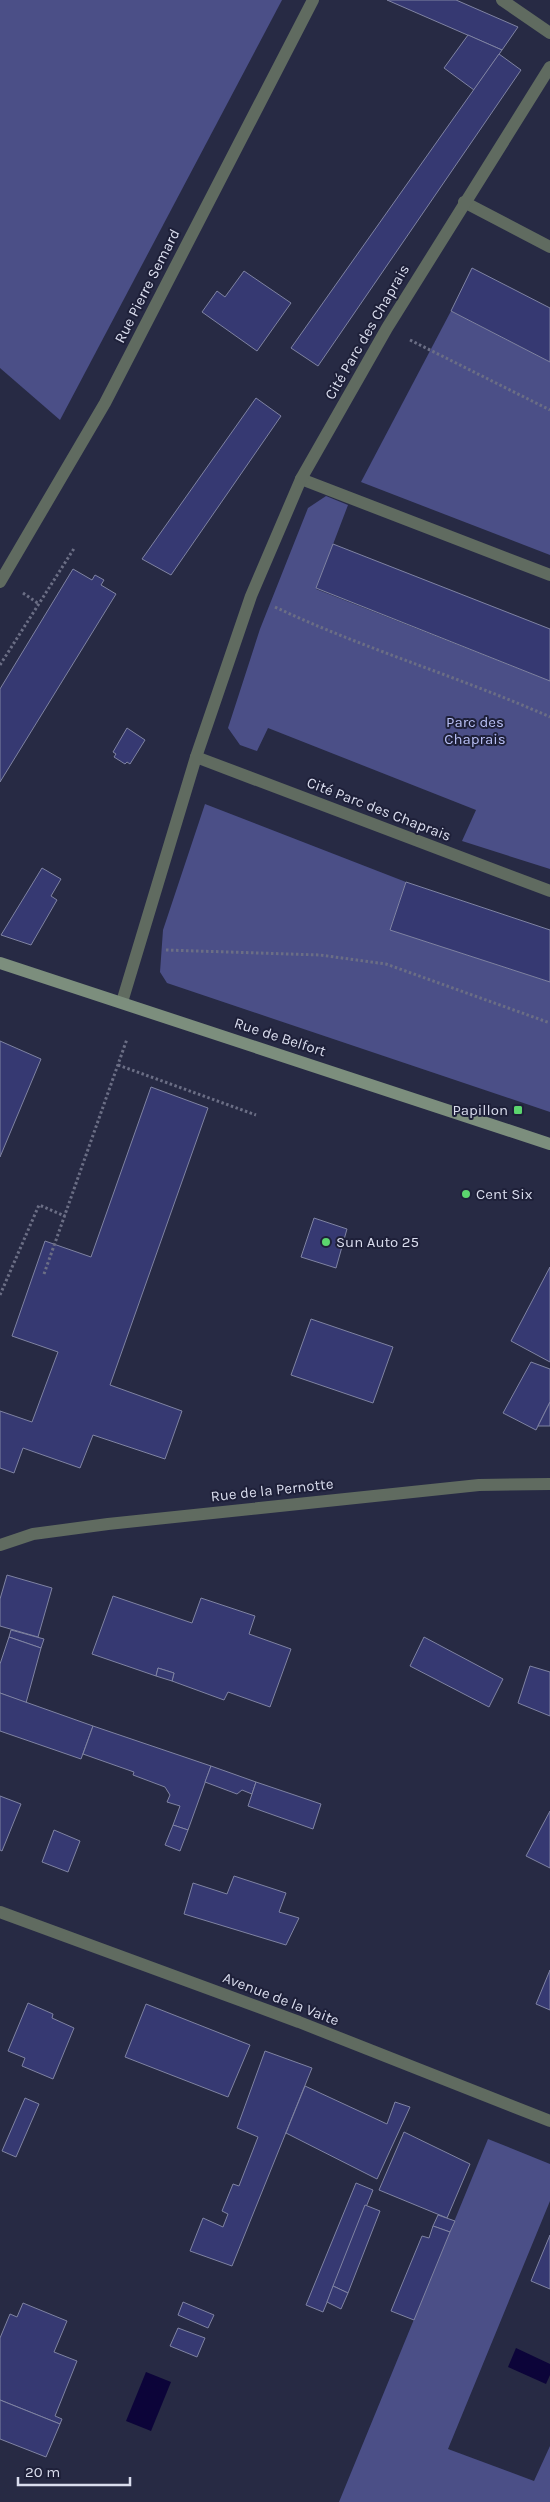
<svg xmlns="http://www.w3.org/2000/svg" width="550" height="2502" font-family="Karla,sans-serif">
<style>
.green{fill:#4b4f87}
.water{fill:#0c0439}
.building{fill:#363972;stroke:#7f83a2}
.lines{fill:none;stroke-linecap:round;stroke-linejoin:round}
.path{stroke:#6b6e85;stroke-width:3;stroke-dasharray:2.5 2.5;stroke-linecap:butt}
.minor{stroke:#606b60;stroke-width:12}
.tertiary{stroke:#606b60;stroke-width:12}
.secondary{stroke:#7c8e7d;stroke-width:12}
.poi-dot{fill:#5bd56e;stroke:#1e2039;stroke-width:2}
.labels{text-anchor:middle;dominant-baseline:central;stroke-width:4;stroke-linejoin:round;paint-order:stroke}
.street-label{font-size:15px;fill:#daddee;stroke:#1e2039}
.park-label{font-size:15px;fill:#b8bff4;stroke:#1e2039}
.poi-label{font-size:15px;fill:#daddee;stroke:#1e2039;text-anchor:start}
</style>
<rect width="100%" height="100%" fill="#272a44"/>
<!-- green -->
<g class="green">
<polygon points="0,0 282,0 60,420 0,368"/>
<polygon points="451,311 550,362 550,555 361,482"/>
<polygon points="326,496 348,505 316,589 550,681 550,869 462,841 476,810 268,728 257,751 240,745 228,728 260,629 308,508"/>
<polygon points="205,804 406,882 391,930 550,982 550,1112 167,983 160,972 163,930"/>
<polygon points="488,2139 550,2164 550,2201 448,2449 534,2481 550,2446 550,2502 339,2502"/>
</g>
<!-- water -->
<g class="water">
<polygon points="516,2348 550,2364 550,2375 546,2384 508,2367"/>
<polygon points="146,2372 171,2382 151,2431 126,2421"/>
</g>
<!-- building -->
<g class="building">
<polygon points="387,0 456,0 518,27 502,50"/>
<polygon points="468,35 502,50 474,90 444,68"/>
<polygon points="499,54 521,70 318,366 291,348"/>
<polygon points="472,268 550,308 550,362 451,311"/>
<polygon points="244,271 291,303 257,351 202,312 217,291 225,297"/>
<polygon points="256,398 281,416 171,575 142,559"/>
<polygon points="333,544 550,629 550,681 316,588"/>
<polygon points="73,569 92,580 95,575 104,580 101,585 116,594 0,782 0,689"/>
<polygon points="127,728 145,740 130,764 127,762 125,764 114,757 116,754 113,752"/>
<polygon points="42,868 61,879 51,896 57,900 31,945 1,935"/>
<polygon points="406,882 550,930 550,982 390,930"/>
<polygon points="0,1041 41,1059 0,1157"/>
<polygon points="151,1087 208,1108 110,1385 182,1411 165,1459 93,1435 80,1468 23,1448 14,1473 0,1468 0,1411 32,1422 58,1352 12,1336 45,1241 91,1257"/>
<polygon points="314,1218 347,1229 336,1268 301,1257"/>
<polygon points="550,1267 550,1362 511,1341"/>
<polygon points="311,1319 393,1347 373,1403 291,1375"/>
<polygon points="531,1362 550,1369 550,1402 536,1430 503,1413"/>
<polygon points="550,1402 550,1426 538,1426"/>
<polygon points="7,1575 52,1588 38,1637 0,1626 0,1599"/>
<polygon points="113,1596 192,1623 201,1598 255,1616 249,1634 291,1649 270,1707 228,1692 224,1700 172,1681 174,1673 158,1668 156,1676 92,1654"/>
<polygon points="11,1630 44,1639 41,1648 9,1637"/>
<polygon points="9,1637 41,1648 26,1703 0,1693 0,1664"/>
<polygon points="424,1637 503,1679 489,1707 410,1666"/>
<polygon points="530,1666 550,1672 550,1716 518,1703"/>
<polygon points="158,1668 174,1673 172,1681 156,1676"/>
<polygon points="0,1693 93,1726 81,1759 0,1731"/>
<polygon points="93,1726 211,1766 188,1830 173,1825 180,1806 167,1802 170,1795 165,1787 133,1775 134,1772 83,1754"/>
<polygon points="211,1766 256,1782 252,1794 242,1790 237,1794 205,1782"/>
<polygon points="256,1782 321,1804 313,1829 248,1806"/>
<polygon points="0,1796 21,1804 2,1851 0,1850"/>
<polygon points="550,1811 550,1868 526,1856"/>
<polygon points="173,1825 188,1830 180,1851 165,1845"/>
<polygon points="54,1830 80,1841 68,1872 42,1862"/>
<polygon points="234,1876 286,1893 279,1912 299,1918 286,1945 184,1914 193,1883 227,1894"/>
<polygon points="550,1970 550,2010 536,2004"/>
<polygon points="28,2003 53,2014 52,2018 74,2028 53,2079 22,2066 25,2058 8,2051"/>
<polygon points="146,2004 250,2045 228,2097 125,2057"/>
<polygon points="265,2051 312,2068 232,2266 190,2251 203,2218 223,2227 228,2214 222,2211 233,2184 239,2186 258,2137 237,2128"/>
<polygon points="305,2086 387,2124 395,2102 410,2107 377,2179 286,2133"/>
<polygon points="25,2098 39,2104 16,2157 2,2151"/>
<polygon points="404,2132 470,2164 447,2218 379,2190"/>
<polygon points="356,2183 373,2190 323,2312 306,2305"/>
<polygon points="365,2205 380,2211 348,2293 333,2286"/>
<polygon points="438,2215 455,2221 450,2232 433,2226"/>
<polygon points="433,2226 450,2232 414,2320 391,2311 422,2236 429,2238"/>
<polygon points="550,2235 550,2289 531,2281"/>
<polygon points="333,2286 348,2293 341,2309 327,2302"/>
<polygon points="183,2302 214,2315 208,2328 178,2315"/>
<polygon points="23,2303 67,2321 54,2352 77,2361 55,2416 62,2419 60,2424 0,2400 0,2338 10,2314 17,2317"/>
<polygon points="178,2328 205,2338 197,2357 170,2346"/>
<polygon points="0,2400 60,2424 46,2457 0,2439"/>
</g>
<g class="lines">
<!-- path -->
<g class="path">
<polyline points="410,340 550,410"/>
<polyline points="23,593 39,604"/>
<path d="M275,607C364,649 460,677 550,717"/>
<polyline points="0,665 75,547"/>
<polyline points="166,950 320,955 386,964 550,1023"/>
<polyline points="118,1065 256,1115"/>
<polyline points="44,1274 127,1039"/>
<polyline points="0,1295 39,1205 65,1216"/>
</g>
<!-- minor -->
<g class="minor">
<polyline points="502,0 550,33"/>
<polyline points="464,202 550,247"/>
<polyline points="301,479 550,575"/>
<polyline points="0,582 105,403 313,0"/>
<polyline points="196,757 550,891"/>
<polyline points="122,1002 196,757 251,596 301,479 387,328 550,67"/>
<polyline points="0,1912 299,2022 550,2121"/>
</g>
<!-- tertiary -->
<polyline class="tertiary" points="0,1545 33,1534 108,1524 479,1485 550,1484"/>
<!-- secondary -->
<polyline class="secondary" points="0,963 550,1144"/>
</g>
<!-- markers -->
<g class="poi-dot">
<rect x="513" y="1105" width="10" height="10" rx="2.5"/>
<circle cx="466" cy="1194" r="5"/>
<circle cx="326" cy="1242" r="5"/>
</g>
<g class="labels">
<!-- street labels -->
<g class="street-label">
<text transform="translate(147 286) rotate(-63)">Rue Pierre Semard</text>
<text transform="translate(367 332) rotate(-60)">Cité Parc des Chaprais</text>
<text transform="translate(379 809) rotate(21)">Cité Parc des Chaprais</text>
<text transform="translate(280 1037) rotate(18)">Rue de Belfort</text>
<text transform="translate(272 1490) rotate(-6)">Rue de la Pernotte</text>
<text transform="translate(281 1999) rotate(21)">Avenue de la Vaite</text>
</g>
<!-- park labels -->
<g class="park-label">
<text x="475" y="722">Parc des<tspan x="475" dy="17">Chaprais</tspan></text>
</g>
<!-- poi labels -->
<g class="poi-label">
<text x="508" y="1110" text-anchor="end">Papillon</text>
<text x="476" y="1194">Cent Six</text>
<text x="336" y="1242">Sun Auto 25</text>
</g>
</g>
<!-- scale -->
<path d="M18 2477v8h112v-8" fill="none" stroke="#daddee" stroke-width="2.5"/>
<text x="25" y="2477" font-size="15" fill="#daddee" stroke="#1e2039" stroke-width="4" paint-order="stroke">20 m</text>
</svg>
